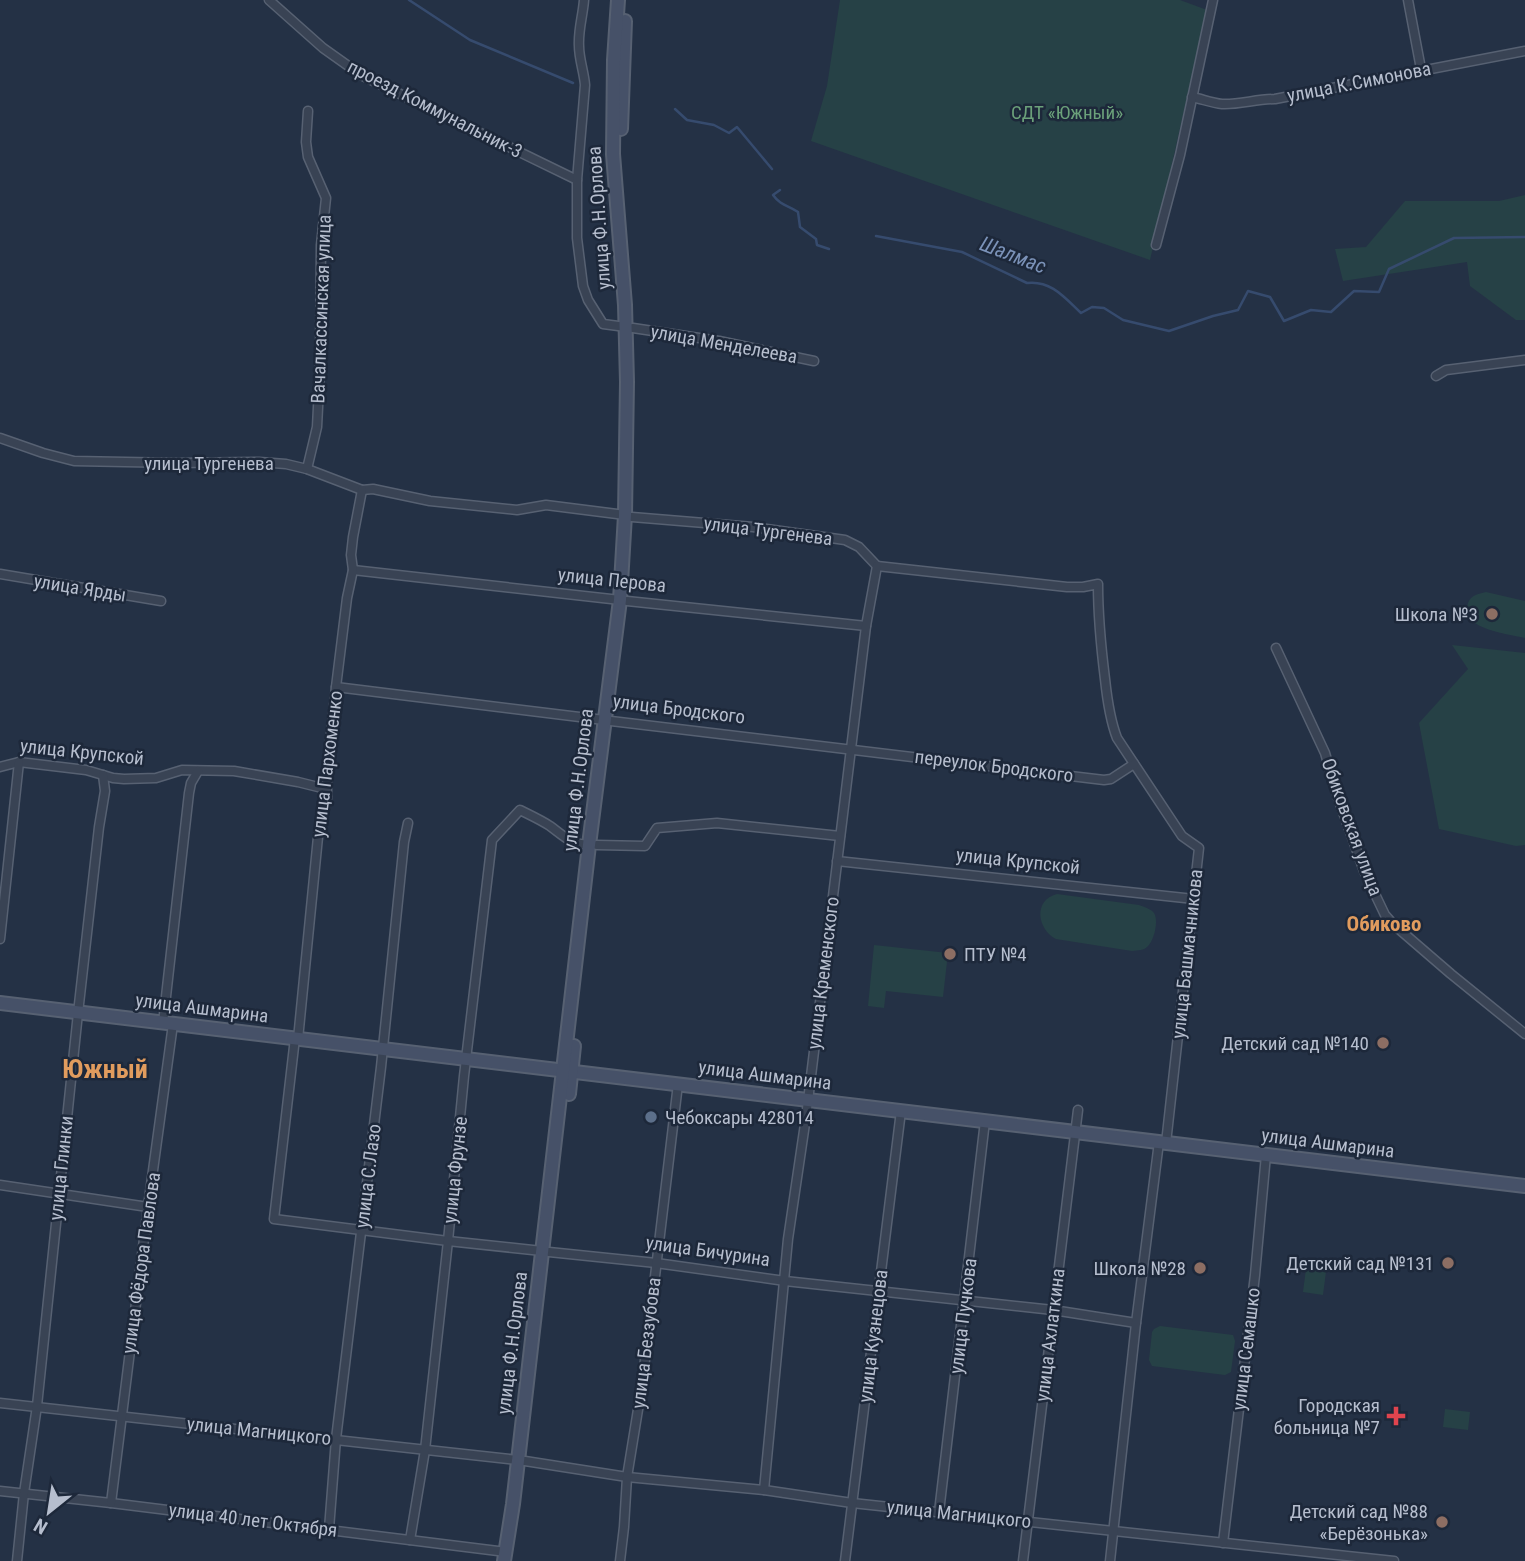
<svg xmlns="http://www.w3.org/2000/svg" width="1525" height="1561" font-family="'Roboto Condensed',sans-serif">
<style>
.green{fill:#264146}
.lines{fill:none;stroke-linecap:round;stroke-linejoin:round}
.stream{stroke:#364b6e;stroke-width:2.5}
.street-casing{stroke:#576172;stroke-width:11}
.secondary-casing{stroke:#576172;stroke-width:16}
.street{stroke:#394354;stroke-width:8}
.secondary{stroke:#465168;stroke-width:12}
.education-dot{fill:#8d6e63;stroke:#1d283a;stroke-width:2.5}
.service-dot{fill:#5c6f8a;stroke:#1d283a;stroke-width:2.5}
.health-dot{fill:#e0444e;stroke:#1d283a;stroke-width:2.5}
.labels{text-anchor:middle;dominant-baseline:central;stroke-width:5;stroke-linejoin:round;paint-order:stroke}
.street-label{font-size:19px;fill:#b6bece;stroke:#1d283a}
.park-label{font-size:19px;fill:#6ba17a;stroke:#1d283a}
.poi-label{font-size:19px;fill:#b6bece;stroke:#1d283a;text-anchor:end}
.water-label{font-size:21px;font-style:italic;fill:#7b92b8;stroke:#1d283a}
.neighbourhood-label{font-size:21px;font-weight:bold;fill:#e19c5e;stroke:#1d283a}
.district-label{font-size:26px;font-weight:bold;fill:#e19c5e;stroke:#1d283a}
</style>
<rect width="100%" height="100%" fill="#243145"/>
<!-- green -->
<g class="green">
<polygon points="840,0 1180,0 1207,10 1150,260 811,141 827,86"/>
<polygon points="1525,195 1525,320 1516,320 1470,286 1467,262 1343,281 1335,249 1366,247 1405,201 1499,201"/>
<path d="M1486,592L1525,601V638C1509,634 1458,629 1468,603C1471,595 1478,594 1486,592Z"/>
<polygon points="1452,645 1525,653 1525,845 1516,846 1439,829 1419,723 1468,669"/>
<path d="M1057,894L1139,905C1144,907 1151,909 1154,913C1159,921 1154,940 1148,946C1144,951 1138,950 1132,951L1056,939C1037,929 1033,900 1057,894Z"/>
<polygon points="874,945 948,953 943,997 886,991 884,1008 868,1006"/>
<polygon points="1307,1261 1327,1264 1323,1295 1303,1292"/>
<polygon points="1160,1326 1233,1335 1235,1341 1231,1372 1225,1375 1152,1366 1149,1360 1152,1332 1154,1329"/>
<polygon points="1445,1409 1470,1412 1468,1430 1443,1427"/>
</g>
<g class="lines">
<!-- stream -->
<g class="stream">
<polyline points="409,0 470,40 573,83"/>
<polyline points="675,109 687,120 714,125 729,133 737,127 772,169"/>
<path d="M780,190L773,195C781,206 788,205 798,212L800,227L816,239L817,245L829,249"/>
<path d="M876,236L962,252L1027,283C1051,280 1065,298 1081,313L1092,307L1104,308L1123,320L1169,331L1213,316L1238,310L1248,291L1270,297L1284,321L1311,310L1331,312L1354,291L1379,292L1389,269L1454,238L1525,237"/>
</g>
<defs>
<g id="street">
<polyline points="269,0 323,48 361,75 577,180"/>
<path d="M584,0C583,15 578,30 579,46C579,59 584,72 585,85L577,180V238L583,286L588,300L603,324L626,327"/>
<polyline points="1408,0 1421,69"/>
<path d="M1192,97C1202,99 1212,103 1222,104C1238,105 1257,99 1275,99L1525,51"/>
<polyline points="1156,245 1180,155 1213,0"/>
<polyline points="633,328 719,341 814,361"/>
<polyline points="1436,376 1446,370 1525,360"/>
<polyline points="0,438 43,453 74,461 177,463 259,462 286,464 307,469 362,490 373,489 430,501 517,510 546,505 625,515"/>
<polyline points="307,469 317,427 320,368 321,245 326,198 308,157 306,142 308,111"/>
<polyline points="632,517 753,527 845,540 859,547 877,566"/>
<path d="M877,566L1067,587H1083L1098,584C1098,616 1101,647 1105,679C1107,698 1110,720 1117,738L1182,836L1199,848L1166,1143"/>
<polyline points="353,570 620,600"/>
<polyline points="0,574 161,601"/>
<polyline points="627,601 866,626"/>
<polyline points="1276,648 1325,753 1338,798 1364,871 1385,915 1393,924 1451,974 1525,1034"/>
<polyline points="336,687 604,720"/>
<polyline points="611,721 1104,780 1111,779 1134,764"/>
<polyline points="0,767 19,762 86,770 113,778 124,779 156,778 182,770 234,771 298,782 326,789"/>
<polyline points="597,845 645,846 657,828 717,823 840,836"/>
<polyline points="837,861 1194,899"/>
<polyline points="0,939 19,762"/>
<polyline points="163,1023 189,793 191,783 198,771"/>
<polyline points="295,1038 274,1219 448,1241 542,1251"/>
<polyline points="298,1039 318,837 327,798 327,771 336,687 347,598 353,570 351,555 353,537 362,490"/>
<polyline points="0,1185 148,1207"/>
<polyline points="549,1252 656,1263 785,1281 1053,1310 1136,1323"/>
<polyline points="0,1403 518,1460"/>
<polyline points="525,1461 627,1477 764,1490 852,1503 1394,1561"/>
<polyline points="764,1490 788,1239 806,1117 866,626 877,566"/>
<polyline points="0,1491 111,1503 506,1552"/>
<polyline points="111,1503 148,1207 173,1024"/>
<polyline points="939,1512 985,1121"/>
<polyline points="329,1529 336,1439 381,1067 404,842 408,823"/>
<path d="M410,1540L425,1450L448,1241L464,1076L492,840L520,810C530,815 541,820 550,826C565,837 570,844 589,845"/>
<polyline points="1223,1543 1255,1275 1266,1155"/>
<polyline points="17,1561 24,1493 37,1406 78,1013 99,827 105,791 103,775"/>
<polyline points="620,1561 624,1527 627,1477 642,1385 678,1084"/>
<polyline points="845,1561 901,1111"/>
<polyline points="1023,1561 1078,1110"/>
<polyline points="1110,1561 1136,1323 1159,1142"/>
</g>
<g id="secondary">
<polyline points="621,129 625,21"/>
<polyline points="0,1003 1525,1186"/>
<polyline points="569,1094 574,1046"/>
<polyline points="504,1561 513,1504 589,845 620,600 625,515 627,382 625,305 613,154 614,60 618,0"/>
</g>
</defs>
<!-- street casing -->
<use href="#street" class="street-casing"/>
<!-- secondary casing -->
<use href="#secondary" class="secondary-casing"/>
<!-- street -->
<use href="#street" class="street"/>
<!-- secondary -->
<use href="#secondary" class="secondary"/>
</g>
<!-- markers -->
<g class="education-dot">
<circle cx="1492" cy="614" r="7"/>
<circle cx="950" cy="954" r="7"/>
<circle cx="1383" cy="1043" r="7"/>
<circle cx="1448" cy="1263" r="7"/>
<circle cx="1200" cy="1268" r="7"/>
<circle cx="1442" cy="1522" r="7"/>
</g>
<circle class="service-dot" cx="651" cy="1117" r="7"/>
<path class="health-dot" d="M1392.5 1405.5h7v7h7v7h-7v7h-7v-7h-7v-7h7z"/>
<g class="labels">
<!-- street labels -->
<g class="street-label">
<text transform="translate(1359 82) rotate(-11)">улица К.Симонова</text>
<text transform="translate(435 109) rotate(27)">проезд Коммунальник-3</text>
<text transform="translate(599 218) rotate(-94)">улица Ф.Н.Орлова</text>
<text transform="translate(321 309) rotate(-88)">Вачалкассинская улица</text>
<text transform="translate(724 344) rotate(10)">улица Менделеева</text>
<text x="209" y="463">улица Тургенева</text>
<text transform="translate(768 531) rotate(7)">улица Тургенева</text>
<text transform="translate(612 580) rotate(6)">улица Перова</text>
<text transform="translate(80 588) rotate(9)">улица Ярды</text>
<text transform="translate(679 709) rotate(7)">улица Бродского</text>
<text transform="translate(82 752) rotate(6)">улица Крупской</text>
<text transform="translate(327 764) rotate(-83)">улица Пархоменко</text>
<text transform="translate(994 766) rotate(7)">переулок Бродского</text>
<text transform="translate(578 780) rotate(-83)">улица Ф.Н.Орлова</text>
<text transform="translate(1352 827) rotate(70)">Обиковская улица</text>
<text transform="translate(1018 861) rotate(6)">улица Крупской</text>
<text transform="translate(1187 954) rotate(-84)">улица Башмачникова</text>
<text transform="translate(823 973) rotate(-83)">улица Кременского</text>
<text transform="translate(202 1008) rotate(7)">улица Ашмарина</text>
<text transform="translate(765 1075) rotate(7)">улица Ашмарина</text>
<text transform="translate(1328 1143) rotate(7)">улица Ашмарина</text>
<text transform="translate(61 1168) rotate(-84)">улица Глинки</text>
<text transform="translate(455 1170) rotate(-84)">улица Фрунзе</text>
<text transform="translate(368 1176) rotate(-83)">улица С.Лазо</text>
<text transform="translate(708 1251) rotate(8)">улица Бичурина</text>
<text transform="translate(141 1263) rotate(-82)">улица Фёдора Павлова</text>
<text transform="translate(963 1316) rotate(-83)">улица Пучкова</text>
<text transform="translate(1050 1335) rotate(-83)">улица Ахлаткина</text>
<text transform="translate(873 1336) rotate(-83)">улица Кузнецова</text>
<text transform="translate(512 1343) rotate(-83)">улица Ф.Н.Орлова</text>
<text transform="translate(646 1343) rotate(-83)">улица Беззубова</text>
<text transform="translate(1246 1349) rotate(-83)">улица Семашко</text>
<text transform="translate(259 1431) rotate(6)">улица Магницкого</text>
<text transform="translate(959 1514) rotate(6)">улица Магницкого</text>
<text transform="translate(253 1520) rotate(7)">улица 40 лет Октября</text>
</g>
<!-- park labels -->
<g class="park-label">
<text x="1067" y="112">СДТ «Южный»</text>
</g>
<!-- poi labels -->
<g class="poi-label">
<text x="1478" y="614">Школа №3</text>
<text x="964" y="954" text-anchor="start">ПТУ №4</text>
<text x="1369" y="1043">Детский сад №140</text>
<text x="665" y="1117" text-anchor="start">Чебоксары 428014</text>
<text x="1434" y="1263">Детский сад №131</text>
<text x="1186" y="1268">Школа №28</text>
<text x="1380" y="1405">Городская<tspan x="1380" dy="22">больница №7</tspan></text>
<text x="1428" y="1511">Детский сад №88<tspan x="1428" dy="22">«Берёзонька»</tspan></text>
</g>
<!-- water labels -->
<g class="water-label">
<text transform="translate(1013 255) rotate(21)">Шалмас</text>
</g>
<!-- neighbourhood labels -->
<g class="neighbourhood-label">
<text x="1384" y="924">Обиково</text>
</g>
<!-- district labels -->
<g class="district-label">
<text x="105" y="1069">Южный</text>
</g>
</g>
<!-- north arrow -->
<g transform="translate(49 1512) rotate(210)" stroke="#1d283a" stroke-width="5" paint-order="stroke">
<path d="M0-5L12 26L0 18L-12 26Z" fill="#b6bece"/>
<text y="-10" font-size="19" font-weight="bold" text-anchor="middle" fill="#b6bece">N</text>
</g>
</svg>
